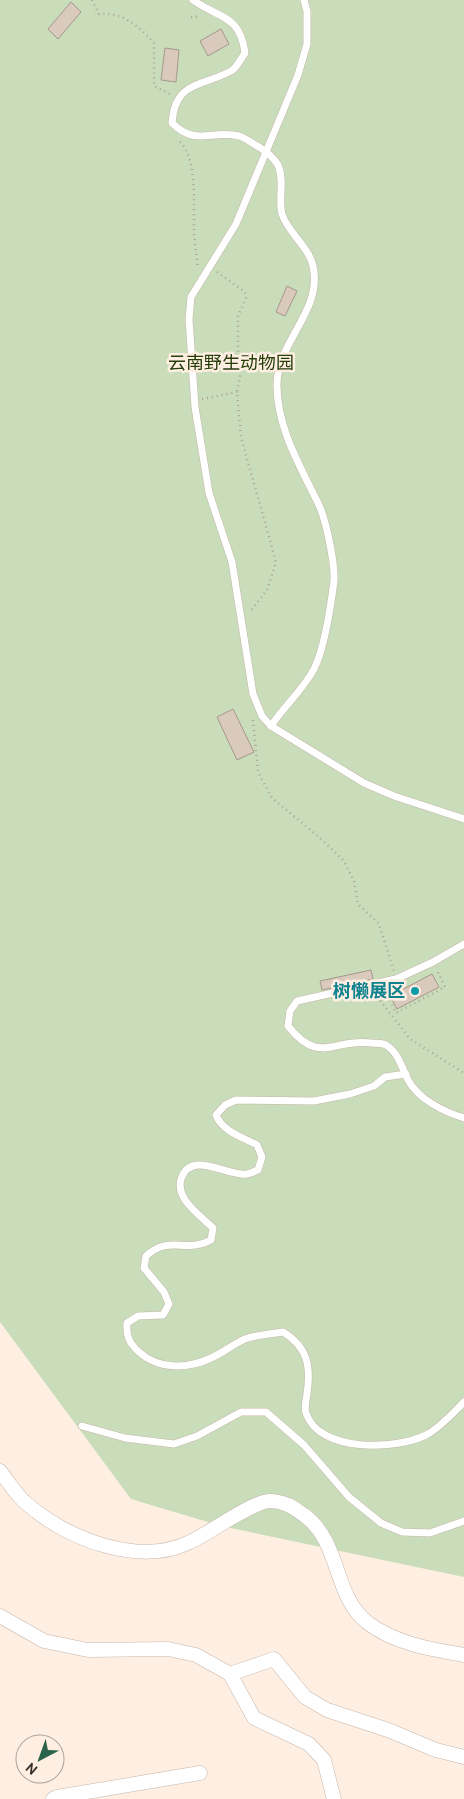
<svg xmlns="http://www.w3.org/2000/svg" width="464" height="1799" font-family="Cabin,'Noto Sans SC',sans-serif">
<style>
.green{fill:#c9ddba}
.building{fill:#dacabe;stroke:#a6978c}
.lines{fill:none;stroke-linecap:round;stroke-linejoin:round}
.lane-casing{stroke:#c6b6aa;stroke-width:8}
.street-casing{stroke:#c6b6aa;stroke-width:15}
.path{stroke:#afa299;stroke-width:2.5;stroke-dasharray:1 4;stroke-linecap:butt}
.lane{stroke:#fff;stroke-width:7}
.street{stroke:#fff;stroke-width:14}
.culture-dot{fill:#0f9aa8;stroke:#ffeee2;stroke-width:2}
.labels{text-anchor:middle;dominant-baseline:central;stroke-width:5;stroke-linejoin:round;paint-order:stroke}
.park-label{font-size:18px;fill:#253e0a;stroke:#ffeee2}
.culture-label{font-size:18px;font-weight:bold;fill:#0d838f;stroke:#ffeee2;text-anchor:end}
</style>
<rect width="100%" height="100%" fill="#ffeee2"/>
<!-- green -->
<polygon class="green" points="0,0 464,0 464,1577 221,1526 131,1499 0,1322"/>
<!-- building -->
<g class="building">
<polygon points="71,2 81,12 58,39 48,29"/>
<polygon points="221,29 229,44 208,56 200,41"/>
<polygon points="165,48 179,50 176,82 161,80"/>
<polygon points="287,286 297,291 285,316 276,312"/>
<polygon points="233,709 254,752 237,760 217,717"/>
<polygon points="371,970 373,979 322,990 320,981"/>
<polygon points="432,974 439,987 397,1009 390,996"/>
</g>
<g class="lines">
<defs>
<g id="lane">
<path d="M193,0C219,19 240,14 245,53C241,58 237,68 231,71C201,87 175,81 172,123C196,147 212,129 239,136C246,138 253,144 259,147C267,152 274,158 278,165C285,181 278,199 282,214C288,233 309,247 313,266C323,310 278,341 277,383C276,426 300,466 318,503C326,519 335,563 334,581C331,604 325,648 314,669C303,690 284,706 271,726"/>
<polyline points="304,0 307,11 307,44 298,75 236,224 191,297 189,319 195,407 209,493 232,562 253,694 262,716 271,726 364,783 394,796 464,819"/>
<path d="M464,944L433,962L396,979L297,1001L290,1011L288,1026C320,1066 332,1038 371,1043C375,1043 382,1043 386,1045C398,1052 402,1068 408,1080C418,1099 444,1112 464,1118"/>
<path d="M406,1074L385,1077L374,1086L350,1094L314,1101L236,1100L225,1105L216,1115C222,1131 242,1137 257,1145L262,1157L258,1170C255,1171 250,1174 247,1174C228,1177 191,1149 181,1179C175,1199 200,1215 213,1228L211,1240C185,1254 170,1234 146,1256L144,1268L164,1292L169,1304L163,1315L138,1316L127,1323C126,1336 129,1343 139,1352C159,1370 188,1369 211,1358C223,1353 233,1344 245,1339C256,1335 271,1334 283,1332C308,1347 311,1367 307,1394C306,1400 304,1408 306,1413C319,1453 396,1450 426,1435C440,1428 453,1413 464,1402"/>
<polyline points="82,1426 125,1438 174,1444 197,1436 241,1412 266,1412 304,1445 349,1497 381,1523 402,1532 430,1533 464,1521"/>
</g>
<g id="street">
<path d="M0,1471C8,1481 16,1495 26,1503C66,1539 139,1567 190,1542C208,1534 253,1501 270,1501C275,1501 283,1503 288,1505C294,1507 299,1512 304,1515C342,1543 332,1595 368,1623C396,1644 431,1649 464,1655"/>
<polyline points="0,1616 44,1641 88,1650 168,1649 196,1655 230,1674 254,1718 309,1744 324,1760 334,1799"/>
<polyline points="230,1674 274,1659 305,1697 327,1710 388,1730 436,1750 464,1757"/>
<polyline points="53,1799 57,1797 200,1773"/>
</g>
</defs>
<!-- lane casing -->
<use href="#lane" class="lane-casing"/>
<!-- street casing -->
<use href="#street" class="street-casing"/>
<!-- path -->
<g class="path">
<path d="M92,0L99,14C124,12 138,26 154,43V86L170,94"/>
<polyline points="191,17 201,16"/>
<path d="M180,142C198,160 193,204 194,229C194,242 197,255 198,268"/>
<polyline points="217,272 245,292 246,298 238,316 238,352 241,370 237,392 241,437 276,562 267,590 250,612"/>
<polyline points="202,399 237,392"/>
<polyline points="253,720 258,772 272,798 319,837 344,861 354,881 358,904 379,924 394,971"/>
<polyline points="381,991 379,999 410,1039 464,1073"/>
<polyline points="386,991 396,1013 445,987 437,970"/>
</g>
<!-- lane -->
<use href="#lane" class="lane"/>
<!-- street -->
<use href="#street" class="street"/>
</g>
<!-- markers -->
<circle class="culture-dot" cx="415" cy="991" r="5"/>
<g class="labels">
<!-- park labels -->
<g class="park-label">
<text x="231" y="363">云南野生动物园</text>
</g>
<!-- culture labels -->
<g class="culture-label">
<text x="405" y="991">树懒展区</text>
</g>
</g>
<!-- north arrow -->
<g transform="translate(40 1759) rotate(221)"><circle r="24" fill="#ffeee2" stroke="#aea298"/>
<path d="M0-4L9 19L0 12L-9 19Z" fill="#2a634b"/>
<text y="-8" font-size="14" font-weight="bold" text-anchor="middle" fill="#352f2a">N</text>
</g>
</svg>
